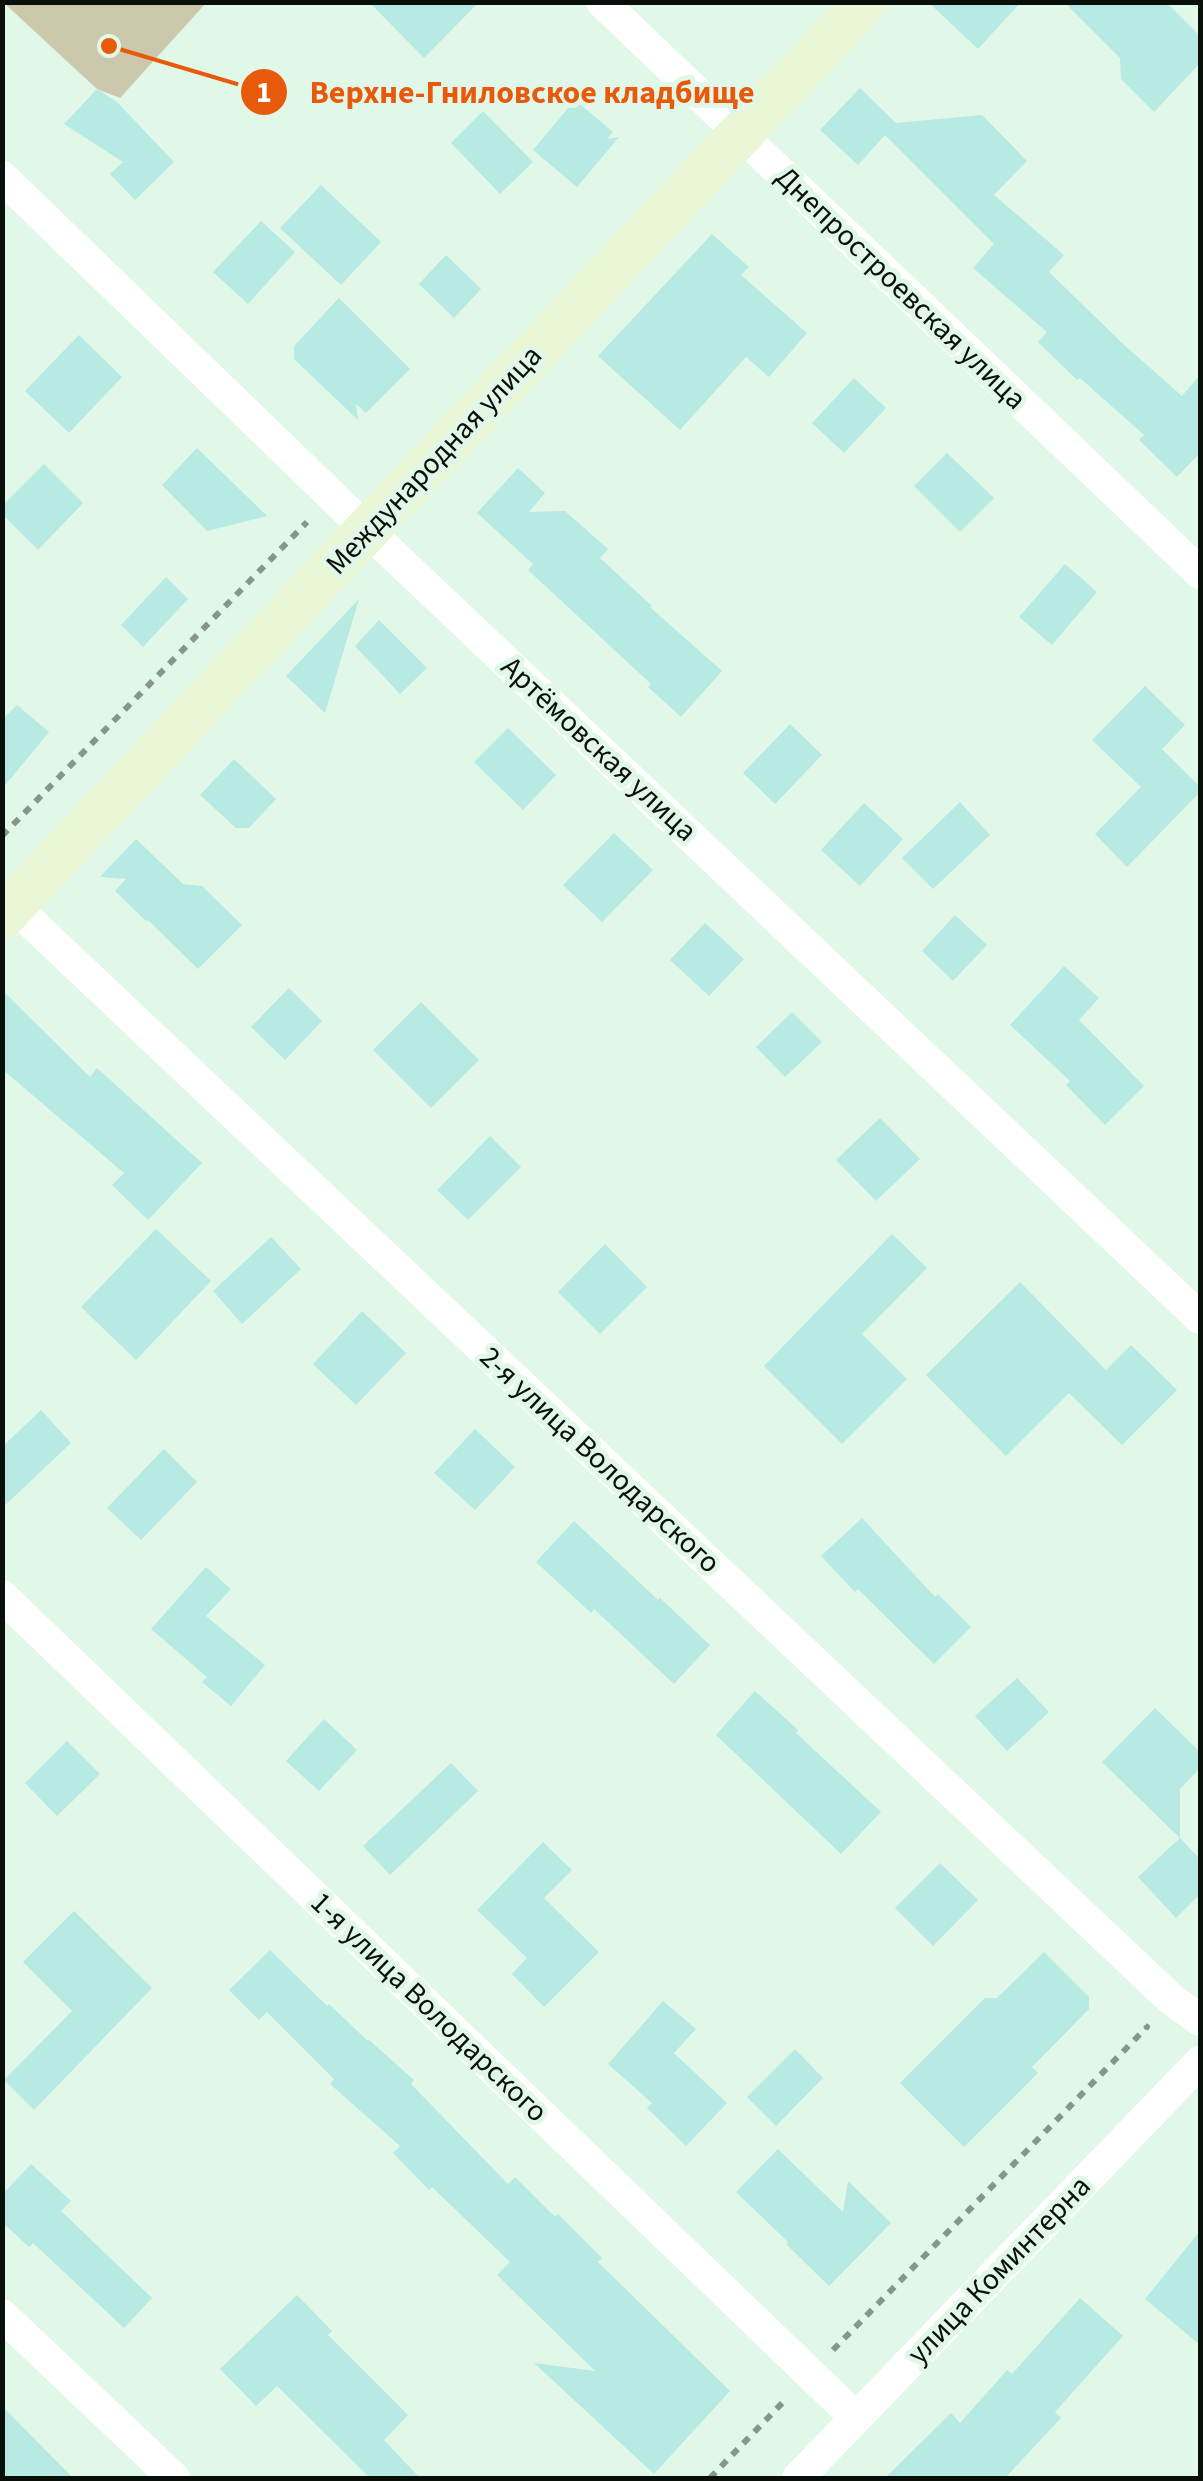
<svg xmlns="http://www.w3.org/2000/svg" width="1203" height="2481" font-family="'Source Sans 3',sans-serif">
<style>
.green{fill:#ccc8ac}
.building{fill:#b6eae2}
.lines{fill:none;stroke-linecap:round;stroke-linejoin:round}
.path{stroke:#86968b;stroke-width:6;stroke-dasharray:8 8;stroke-linecap:butt}
.minor{stroke:#fff;stroke-width:32}
.secondary{stroke:#e9f7d6;stroke-width:45}
.labels{text-anchor:middle;dominant-baseline:central;stroke-width:10;stroke-linejoin:round;paint-order:stroke}
.street-label{font-size:30px;fill:#09100b;stroke:#e1f8e9}
.leader{fill:none;stroke:#e8590c;stroke-width:4}
.callout-dot{fill:#e8590c;stroke:#e1f8e9;stroke-width:4}
.mark-label{font-size:30px;text-anchor:middle;font-weight:bold;fill:#fff}
.callout-label{font-size:32px;text-anchor:middle;font-weight:bold;fill:#e8590c;stroke:#e1f8e9;stroke-width:10;stroke-linejoin:round;paint-order:stroke}
</style>
<rect width="100%" height="100%" fill="#e1f8e9"/>
<!-- green -->
<polygon class="green" points="4,3 206,3 120,98 97,89"/>
<!-- building -->
<g class="building">
<polygon points="369,2 479,2 424,58"/>
<polygon points="928,2 1021,2 978,49"/>
<polygon points="1064,2 1166,2 1200,36 1200,63 1154,112 1121,79 1120,58"/>
<polygon points="860,88 896,123 982,115 1027,161 994,195 1064,255 1049,272 1121,342 1182,396 1200,375 1200,453 1177,477 1139,440 1144,435 1080,378 1077,380 1038,342 1047,332 973,268 994,244 885,135 858,165 820,130"/>
<polygon points="97,89 117,102 174,162 135,200 110,174 123,162 64,124"/>
<polygon points="575,100 613,132 607,139 619,137 577,187 533,150"/>
<polygon points="483,111 533,162 500,194 451,143"/>
<polygon points="321,185 381,242 341,285 280,228"/>
<polygon points="261,221 295,252 248,304 213,272"/>
<polygon points="712,234 749,267 741,275 807,333 769,377 746,357 680,430 598,356"/>
<polygon points="446,255 481,289 454,318 419,284"/>
<polygon points="339,298 410,369 366,413 356,404 358,420 294,359 294,346"/>
<polygon points="79,335 122,377 69,433 25,391"/>
<polygon points="854,378 886,408 844,453 812,423"/>
<polygon points="197,448 267,516 207,531 162,485"/>
<polygon points="947,453 994,498 960,532 914,486"/>
<polygon points="44,464 83,503 38,550 2,514 2,506"/>
<polygon points="518,468 545,493 529,512 565,511 608,549 600,558 652,606 650,607 722,671 681,717 648,687 651,684 528,570 533,564 477,513"/>
<polygon points="1065,564 1097,592 1052,645 1019,617"/>
<polygon points="166,577 188,599 143,647 121,625"/>
<polygon points="359,599 325,713 286,676"/>
<polygon points="379,620 427,668 400,694 355,646"/>
<polygon points="1145,686 1185,725 1162,749 1200,787 1200,792 1127,867 1095,834 1141,787 1092,740"/>
<polygon points="17,705 49,732 2,789 2,720"/>
<polygon points="790,724 822,755 775,804 743,773"/>
<polygon points="508,728 556,775 523,810 474,762"/>
<polygon points="234,759 276,799 249,828 236,828 200,795"/>
<polygon points="960,802 990,835 933,889 902,858"/>
<polygon points="864,803 903,839 860,886 821,850"/>
<polygon points="614,833 653,870 602,922 563,885"/>
<polygon points="136,839 183,884 202,886 242,925 198,969 148,920 146,921 115,891 126,879 100,877"/>
<polygon points="955,915 987,945 953,981 922,951"/>
<polygon points="705,923 744,959 709,996 670,960"/>
<polygon points="1064,966 1099,998 1079,1020 1144,1086 1105,1125 1066,1085 1070,1081 1010,1025"/>
<polygon points="289,988 322,1021 285,1060 251,1027"/>
<polygon points="2,990 90,1077 97,1068 202,1163 148,1220 112,1185 124,1173 2,1069"/>
<polygon points="421,1002 479,1060 431,1108 373,1050"/>
<polygon points="792,1012 822,1042 785,1077 756,1047"/>
<polygon points="880,1118 920,1159 876,1201 836,1160"/>
<polygon points="490,1136 521,1167 468,1220 437,1190"/>
<polygon points="156,1229 211,1281 136,1360 81,1307"/>
<polygon points="892,1234 927,1268 862,1334 907,1379 842,1444 764,1366"/>
<polygon points="271,1237 301,1269 242,1324 213,1291"/>
<polygon points="605,1244 647,1287 600,1334 558,1292"/>
<polygon points="1020,1282 1106,1370 1131,1345 1177,1390 1122,1445 1069,1393 1006,1456 926,1375"/>
<polygon points="362,1311 406,1353 356,1405 313,1364"/>
<polygon points="41,1410 71,1443 2,1508 2,1447"/>
<polygon points="475,1429 515,1467 475,1510 434,1473"/>
<polygon points="164,1449 197,1482 141,1540 107,1508"/>
<polygon points="862,1518 935,1597 938,1594 971,1627 934,1664 858,1589 855,1592 821,1556"/>
<polygon points="574,1521 658,1600 660,1598 710,1645 674,1684 594,1609 591,1613 536,1562"/>
<polygon points="206,1567 231,1589 206,1616 265,1665 231,1706 202,1682 207,1677 151,1629"/>
<polygon points="1017,1678 1049,1712 1007,1751 975,1716"/>
<polygon points="755,1691 798,1730 796,1733 881,1812 841,1854 716,1735"/>
<polygon points="1155,1708 1200,1752 1200,1768 1180,1789 1180,1838 1102,1762"/>
<polygon points="324,1719 357,1750 319,1791 286,1761"/>
<polygon points="67,1741 100,1774 57,1816 25,1783"/>
<polygon points="451,1763 478,1791 390,1875 363,1846"/>
<polygon points="1180,1838 1200,1859 1200,1894 1176,1918 1138,1877"/>
<polygon points="543,1842 572,1870 544,1898 599,1952 544,2007 512,1974 527,1958 477,1910"/>
<polygon points="940,1863 978,1900 933,1946 895,1908"/>
<polygon points="74,1911 152,1988 34,2110 4,2080 72,2011 23,1962"/>
<polygon points="270,1950 327,2006 329,2004 368,2041 369,2040 414,2080 411,2084 508,2184 515,2177 555,2217 558,2214 602,2258 598,2262 730,2391 654,2474 534,2363 595,2371 497,2275 510,2262 432,2187 429,2190 393,2153 400,2146 330,2084 334,2079 267,2012 259,2020 229,1990"/>
<polygon points="1044,1952 1089,1997 1089,2009 1032,2067 1038,2073 964,2147 900,2083 985,1998 997,1998"/>
<polygon points="663,2001 696,2029 674,2053 727,2103 686,2146 647,2108 652,2103 608,2064"/>
<polygon points="795,2049 823,2078 776,2126 747,2097"/>
<polygon points="778,2149 843,2212 848,2181 891,2223 829,2286 786,2244 788,2242 736,2192"/>
<polygon points="31,2164 71,2201 61,2211 152,2298 124,2328 33,2243 29,2247 2,2222 2,2195"/>
<polygon points="1200,2231 1200,2345 1145,2299"/>
<polygon points="297,2295 332,2331 328,2335 408,2415 384,2440 420,2478 370,2478 277,2386 256,2406 220,2369"/>
<polygon points="1080,2298 1123,2336 1055,2412 1061,2418 1005,2478 885,2478 951,2413 960,2423 1007,2370 1012,2374"/>
<polygon points="2,2406 73,2478 2,2478"/>
</g>
<g class="lines">
<!-- path -->
<g class="path">
<polyline points="2,836 307,522"/>
<polyline points="833,2350 1147,2027 1145,2026"/>
<polyline points="710,2478 786,2399"/>
</g>
<!-- minor -->
<g class="minor">
<polyline points="602,2 1200,573"/>
<polyline points="2,177 390,552 1200,1318"/>
<polyline points="2,895 1171,1999 1200,2020"/>
<polyline points="2,1596 856,2418"/>
<polyline points="2,2315 174,2478"/>
<polyline points="798,2478 1200,2062"/>
</g>
<!-- secondary -->
<polyline class="secondary" points="2,917 865,2"/>
</g>
<g class="labels">
<!-- street labels -->
<g class="street-label">
<text transform="translate(901 288) rotate(44)">Днепростроевская улица</text>
<text transform="translate(434 460) rotate(-47)">Международная улица</text>
<text transform="translate(599 749) rotate(43)">Артёмовская улица</text>
<text transform="translate(600 1460) rotate(43)">2-я улица Володарского</text>
<text transform="translate(429 2007) rotate(44)">1-я улица Володарского</text>
<text transform="translate(999 2270) rotate(-46)">улица Коминтерна</text>
</g>
</g>
<!-- callouts -->
<path class="leader" d="M109 46L264 92"/>
<g class="callout-dot">
<circle cx="109" cy="46" r="10"/>
<circle cx="264" cy="92" r="25"/>
</g>
<g class="mark-label">
<text x="264" y="102">1</text>
</g>
<g class="callout-label">
<text x="532" y="103">Верхне-Гниловское кладбище</text>
</g>
<!-- border -->
<rect width="1203" height="2481" fill="none" stroke="#09100b" stroke-width="10"/>
</svg>
